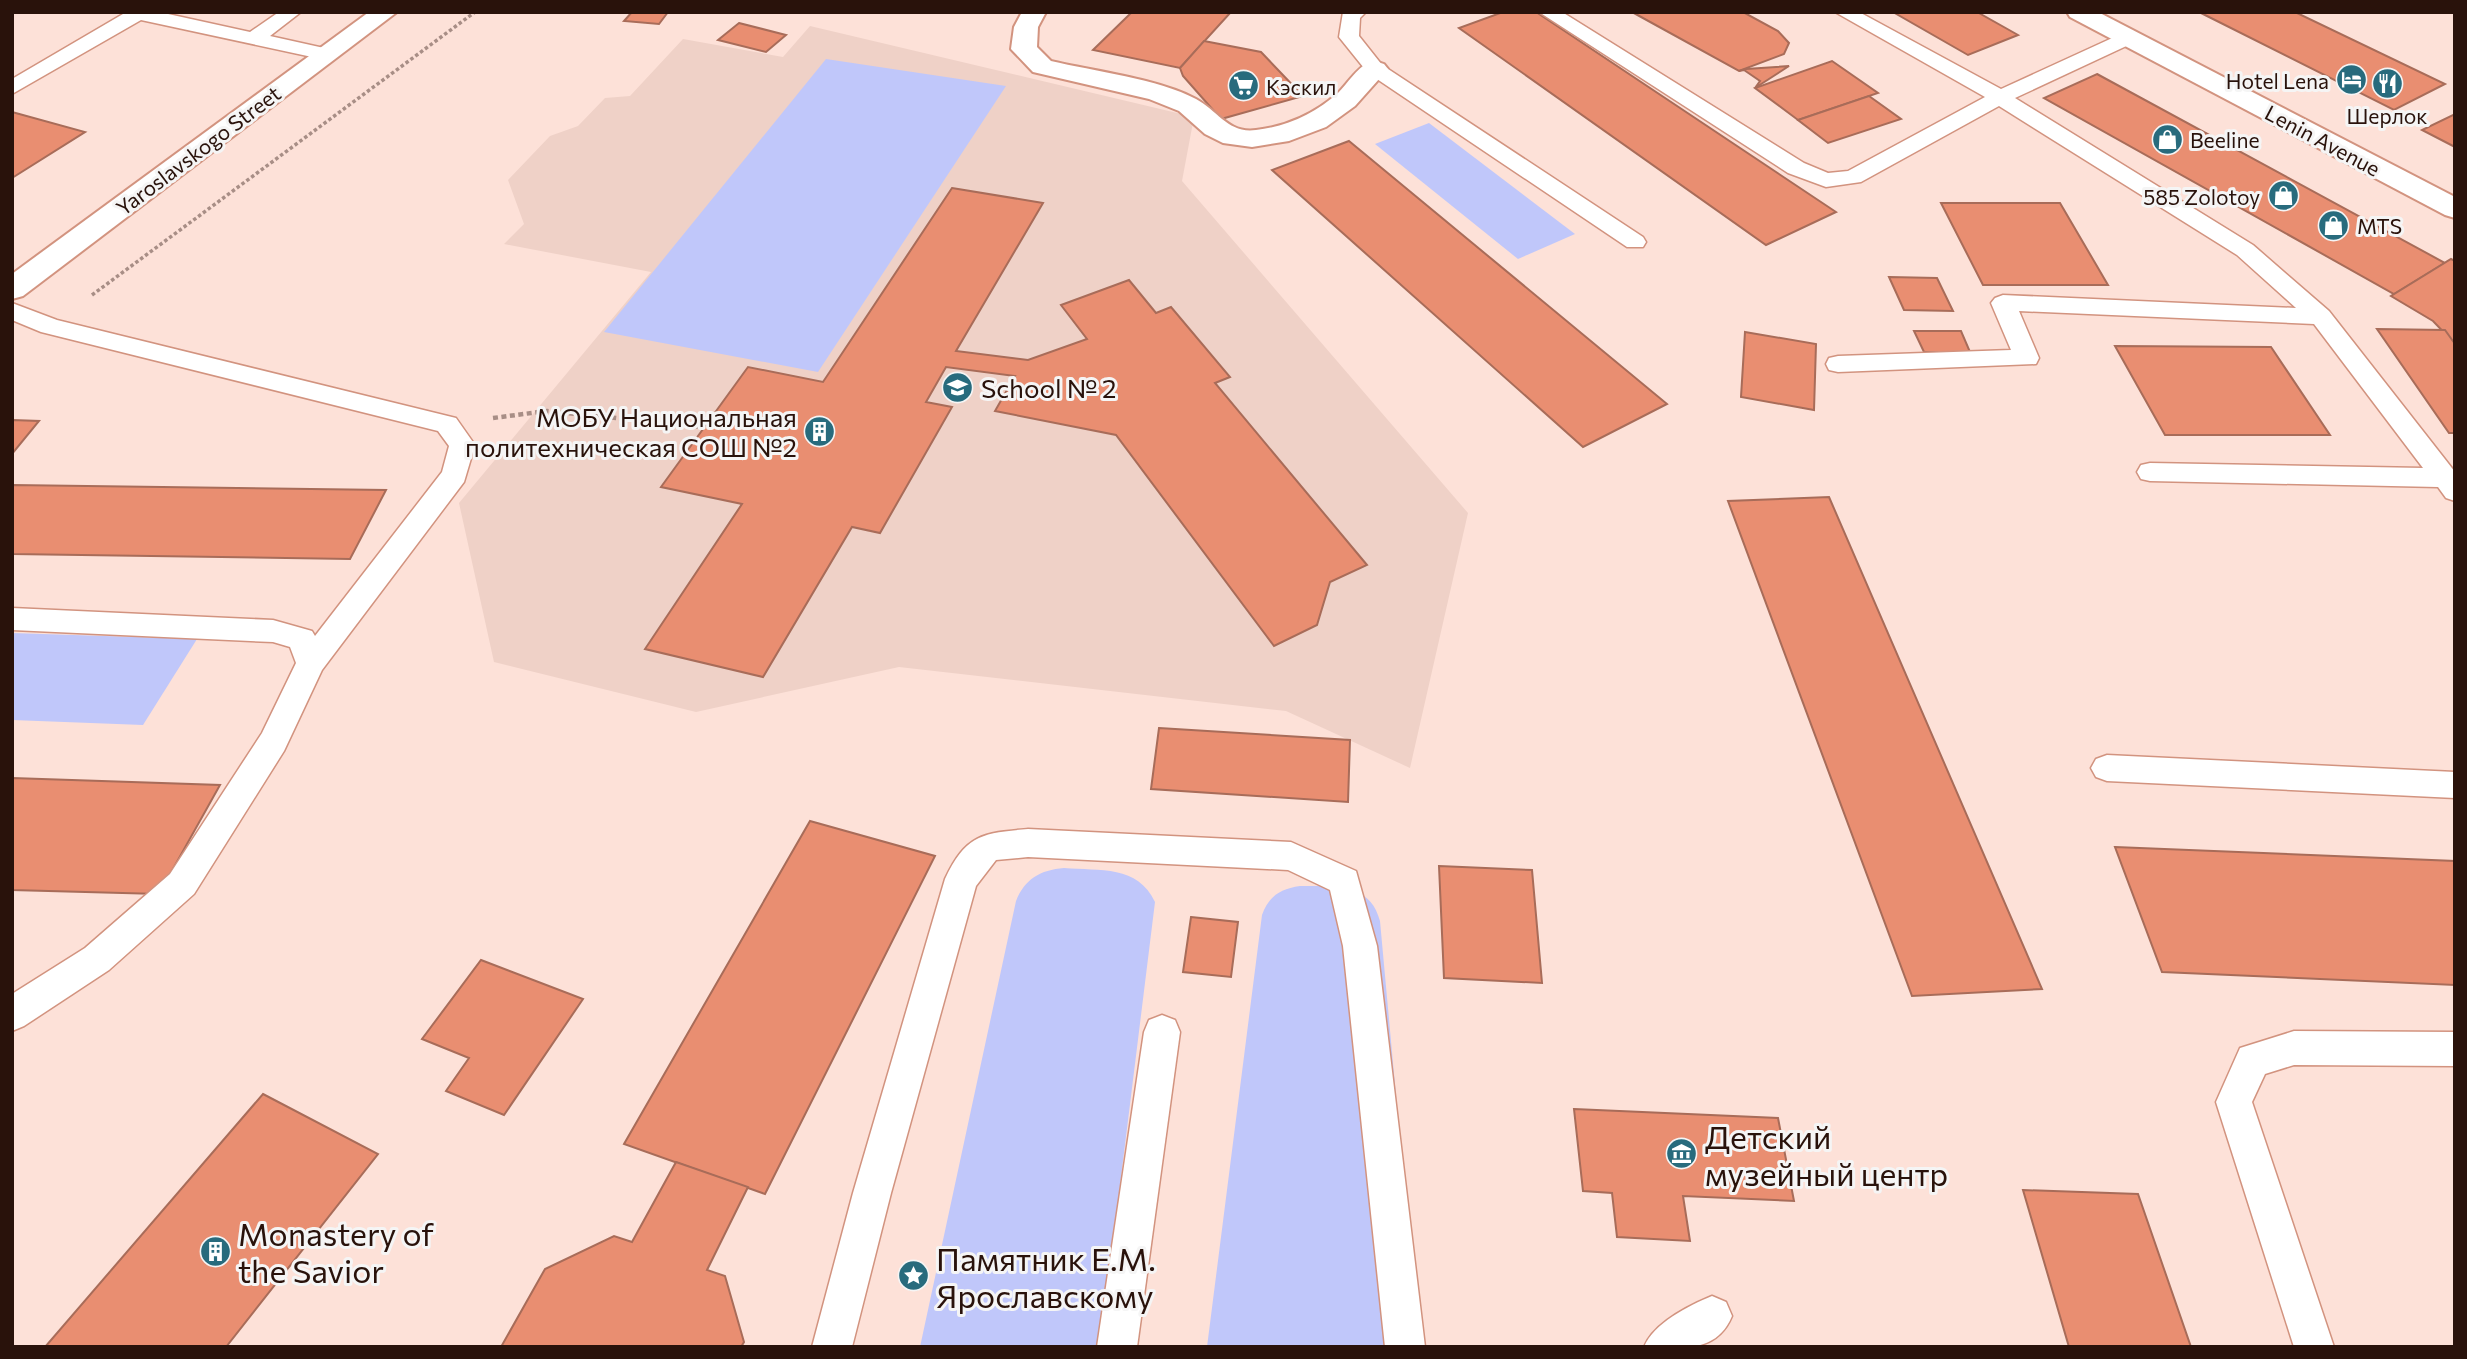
<svg xmlns="http://www.w3.org/2000/svg" width="2467" height="1359" font-family="Commissioner,sans-serif">
<style>
.built{fill:#efd1c7}
.green{fill:#c0c7fa}
.building{fill:#e98e71;stroke:#a86c59;stroke-width:2}
.lines{fill:none;stroke-linecap:round;stroke-linejoin:round}
.service-casing{stroke:#d2937f;stroke-width:3}
.minor-casing{stroke:#d2937f;stroke-width:4}
.tertiary-casing{stroke:#d2937f;stroke-width:4}
.primary-casing{stroke:#d2937f;stroke-width:4}
.path-far1{stroke:#a88e86;stroke-width:3.5;stroke-dasharray:3.5 2.5;stroke-linecap:butt}
.path{stroke:#a88e86;stroke-width:4.5;stroke-dasharray:5 3.5;stroke-linecap:butt}
.service{fill:#fff;fill-rule:evenodd}
.minor{fill:#fff;fill-rule:evenodd}
.tertiary{fill:#fff;fill-rule:evenodd}
.primary{fill:#fff;fill-rule:evenodd}
.labels{text-anchor:middle;dominant-baseline:central;stroke-width:6;stroke-linejoin:round;paint-order:stroke}
.far-poi-label{font-size:21px;fill:#29120b;stroke:#f5f5f5;text-anchor:start}
.far-street-label{font-size:21px;fill:#29120b;stroke:#f5f5f5}
.poi-label{font-size:26px;fill:#29120b;stroke:#f5f5f5;text-anchor:start}
.near-poi-label{font-size:32px;fill:#29120b;stroke:#f5f5f5;text-anchor:start}
</style>
<rect width="100%" height="100%" fill="#fde1d8"/>
<!-- built -->
<polygon class="built" points="810,26 1194,117 1182,181 1468,513 1410,768 1286,711 899,667 696,712 494,662 459,503 651,272 504,244 524,224 508,180 550,136 578,126 605,98 630,96 683,39 783,57"/>
<!-- green -->
<g class="green">
<polygon points="826,59 1006,86 818,372 604,332"/>
<polygon points="1429,123 1575,234 1518,259 1375,144"/>
<polygon points="12,633 197,639 143,725 12,720"/>
<path d="M1064,868C1100,871 1138,865 1155,902L1100,1347H920L1016,901C1025,879 1040,870 1064,868Z"/>
<path d="M1300,886C1334,886 1370,882 1380,921L1419,1347H1207L1262,915C1269,896 1280,889 1300,886Z"/>
</g>
<!-- building -->
<g class="building">
<polygon points="632,12 668,12 659,24 624,21"/>
<polygon points="1132,12 1231,12 1180,68 1093,50"/>
<polygon points="1503,12 1536,12 1836,212 1766,245 1459,28"/>
<polygon points="1632,12 1743,12 1778,31 1789,43 1784,54 1739,71"/>
<polygon points="1893,12 1977,12 2018,35 1968,55"/>
<polygon points="2199,12 2295,12 2445,84 2394,110"/>
<polygon points="739,23 786,35 766,52 718,40"/>
<polygon points="1204,41 1261,52 1303,96 1221,119 1183,76 1180,68"/>
<polygon points="1832,61 1878,93 1798,120 1755,88"/>
<polygon points="1789,66 1755,88 1760,81 1744,70 1739,71 1746,69"/>
<polygon points="2097,74 2445,263 2394,294 2044,98"/>
<polygon points="1869,96 1901,119 1828,143 1798,120"/>
<polygon points="12,112 85,132 12,178"/>
<polygon points="2455,114 2455,147 2422,130"/>
<polygon points="1349,141 1667,404 1583,447 1272,170"/>
<polygon points="952,188 1043,203 956,351 1028,360 1087,339 1061,305 1129,280 1156,313 1171,307 1230,377 1215,383 1367,565 1330,582 1317,625 1274,646 1116,435 995,411 1015,376 946,367 926,402 952,407 880,533 852,527 763,677 645,649 742,504 661,487 748,367 823,382"/>
<polygon points="1941,203 2060,203 2108,285 1983,285"/>
<polygon points="2451,259 2455,261 2455,344 2433,321 2391,296"/>
<polygon points="1889,277 1937,278 1953,311 1904,310"/>
<polygon points="2377,329 2445,330 2455,344 2455,433 2449,433"/>
<polygon points="1914,331 1961,331 1970,352 1924,352"/>
<polygon points="1745,332 1816,344 1814,410 1741,397"/>
<polygon points="2115,346 2271,347 2330,435 2165,435"/>
<polygon points="12,420 39,421 12,454"/>
<polygon points="12,485 386,490 350,559 12,554"/>
<polygon points="1829,497 2042,989 1912,996 1728,501"/>
<polygon points="1159,728 1350,740 1348,802 1151,789"/>
<polygon points="12,778 220,785 159,894 12,890"/>
<polygon points="810,821 935,856 765,1194 624,1144"/>
<polygon points="2115,847 2455,861 2455,985 2162,972"/>
<polygon points="1439,866 1532,870 1542,983 1444,978"/>
<polygon points="1191,917 1238,922 1231,977 1183,972"/>
<polygon points="481,960 583,999 504,1115 446,1091 469,1058 422,1039"/>
<polygon points="263,1094 378,1154 226,1347 45,1347"/>
<polygon points="1574,1109 1778,1118 1794,1201 1683,1196 1690,1241 1617,1237 1612,1193 1583,1191"/>
<polygon points="676,1162 748,1187 707,1270 725,1276 744,1342 741,1347 501,1347 545,1269 614,1236 632,1242"/>
<polygon points="2023,1190 2138,1194 2191,1347 2069,1347"/>
</g>
<g class="lines">
<defs>
<g id="service">
<polygon points="122,12 159,12 250,32 279,12 301,12 270,36 333,50 336,54 333,58 326,60 141,20 12,94 12,79 123,14"/>
<polygon points="1343,12 1366,12 1360,18 1359,36 1382,65 1643,237 1646,242 1643,247 1627,247 1368,73 1339,37"/>
<polygon points="1539,12 1562,12 1804,163 1828,173 1848,171 1985,97 1835,12 1859,12 2001,89 2121,34 2135,34 2138,38 2135,42 2015,98 2253,245 2329,311 2455,472 2455,501 2446,498 2438,487 2150,481 2141,479 2137,472 2141,465 2150,463 2423,468 2314,324 2019,311 2039,358 2036,364 1838,372 1829,370 1826,364 1829,358 1838,356 2011,350 1991,303 1995,298 2003,295 2296,308 2237,255 1999,106 1861,182 1826,187 1788,173"/>
<polygon points="12,303 57,320 456,418 475,445 464,482 322,670 284,751 194,894 109,970 24,1026 12,1031 12,994 85,948 170,874 262,733 296,663 290,647 273,642 12,630 12,608 273,620 312,631 315,636 442,472 449,446 438,431 41,332 12,320"/>
<polygon points="2107,755 2455,772 2455,798 2107,781 2096,777 2091,768 2096,759"/>
<path d="M1028,829L1291,842L1356,871L1377,946L1425,1347H1385L1343,946L1330,890L1288,870L1028,857L996,860L976,886L891,1193L852,1347H812L853,1193L945,879C966,834 983,833 1028,829Z"/>
<polygon points="1162,1015 1175,1020 1180,1032 1137,1347 1097,1347 1144,1032 1149,1020"/>
<polygon points="2294,1031 2455,1032 2455,1066 2294,1065 2265,1074 2252,1102 2334,1347 2294,1347 2216,1102 2240,1048"/>
<path d="M1712,1296L1726,1302L1732,1316C1716,1355 1679,1347 1644,1347C1654,1323 1688,1306 1712,1296Z"/>
</g>
<path id="minor" d="M1022,12H1046L1038,27L1037,47L1051,61C1093,71 1159,79 1196,99C1218,111 1229,134 1256,130C1286,127 1316,113 1338,93C1347,84 1357,68 1368,63C1374,61 1379,62 1384,64L1388,69L1355,106L1326,127L1289,141L1252,147L1223,143L1205,134L1179,111L1149,99L1033,72L1011,49L1014,27Z"/>
<polygon id="tertiary" points="369,12 397,12 23,296 12,299 12,274"/>
<polygon id="primary" points="2067,12 2098,12 2455,197 2455,218 2445,215 2070,17"/>
</defs>
<!-- service casing -->
<use href="#service" class="service-casing"/>
<!-- minor casing -->
<use href="#minor" class="minor-casing"/>
<!-- tertiary casing -->
<use href="#tertiary" class="tertiary-casing"/>
<!-- primary casing -->
<use href="#primary" class="primary-casing"/>
<!-- path-far1 -->
<polyline class="path-far1" points="92,295 475,12"/>
<!-- path -->
<polyline class="path" points="493,418 547,411 704,427"/>
<!-- service -->
<use href="#service" class="service"/>
<!-- minor -->
<use href="#minor" class="minor"/>
<!-- tertiary -->
<use href="#tertiary" class="tertiary"/>
<!-- primary -->
<use href="#primary" class="primary"/>
</g>
<!-- icons -->
<defs>
<symbol id="hotel-disc" viewBox="-11 -11 22 22"><circle r="9.5" fill="#286b7d" stroke="#f5f5f5"/><path d="M-6-4.5h1.5V1H6V5H4.5V3h-9V5H-6ZM-4 0a1.8 1.8 0 1 1 3.6 0ZM.5 0V-2.5h3Q6-2.5 6 0Z" fill="#fff"/></symbol>
<symbol id="restaurant-disc" viewBox="-11 -11 22 22"><circle r="9.5" fill="#286b7d" stroke="#f5f5f5"/><path d="M-5-6h1v4h1v-4h1v4h1v-4h1v5L-1.5 .5V6h-2V.5L-5-1ZM5-6V6H3V1.5H1.5Q1.5-4 5-6Z" fill="#fff"/></symbol>
<symbol id="supermarket-disc" viewBox="-11 -11 22 22"><circle r="9.5" fill="#286b7d" stroke="#f5f5f5"/><path d="M-6-5.5h2.5l.6 2H6L4.5 2H-2.5L-4.4-4H-6ZM-1.5 3.2a1.3 1.3 0 1 0 .1 0ZM3 3.2a1.3 1.3 0 1 0 .1 0Z" fill="#fff"/></symbol>
<symbol id="shop-disc" viewBox="-11 -11 22 22"><circle r="9.5" fill="#286b7d" stroke="#f5f5f5"/><path d="M-5-2.5h2.3a2.7 3.5 0 0 1 5.4 0H5L5.5 6h-11ZM-1.5-2.5h3a1.5 2.3 0 0 0-3 0Z" fill="#fff"/></symbol>
<symbol id="school-disc" viewBox="-11 -11 22 22"><circle r="9.5" fill="#286b7d" stroke="#f5f5f5"/><path d="M0-5L7-2L0 1L-7-2ZM-4 1L0 2.5L4 1V4Q0 6-4 4Z" fill="#fff"/></symbol>
<symbol id="building-disc" viewBox="-11 -11 22 22"><circle r="9.5" fill="#286b7d" stroke="#f5f5f5"/><path d="M-4-6H4V6H1V3H-1V6H-4ZM-2.5-4.3h1.7v1.8h-1.7ZM.8-4.3h1.7v1.8H.8ZM-2.5-1h1.7V.8h-1.7ZM.8-1h1.7V.8H.8Z" fill="#fff"/></symbol>
<symbol id="museum-disc" viewBox="-11 -11 22 22"><circle r="9.5" fill="#286b7d" stroke="#f5f5f5"/><path d="M0-6L6-3V-2H-6V-3ZM-5-1h2V3h-2ZM-1-1h2V3h-2ZM3-1h2V3H3ZM-6 4H6V6H-6Z" fill="#fff"/></symbol>
<symbol id="sight-disc" viewBox="-11 -11 22 22"><circle r="9.5" fill="#286b7d" stroke="#f5f5f5"/><path d="M0-6L1.8-2.2L6-1.7L2.9 1.2L3.7 5.4L0 3.3L-3.7 5.4L-2.9 1.2L-6-1.7L-1.8-2.2Z" fill="#fff"/></symbol>
</defs>
<g fill-rule="evenodd">
<use href="#hotel-disc" x="2334" y="62" width="35" height="35"/>
<use href="#restaurant-disc" x="2370" y="66" width="35" height="35"/>
<use href="#supermarket-disc" x="1226" y="68" width="35" height="35"/>
<use href="#shop-disc" x="2150" y="122" width="35" height="35"/>
<use href="#shop-disc" x="2266" y="178" width="35" height="35"/>
<use href="#shop-disc" x="2316" y="208" width="35" height="35"/>
<use href="#school-disc" x="940" y="370" width="35" height="35"/>
<use href="#building-disc" x="802" y="414" width="35" height="35"/>
<use href="#museum-disc" x="1664" y="1136" width="35" height="35"/>
<use href="#building-disc" x="198" y="1234" width="35" height="35"/>
<use href="#sight-disc" x="896" y="1258" width="35" height="35"/>
</g>
<g class="labels">
<!-- far-poi labels -->
<g class="far-poi-label">
<text x="2329" y="80" text-anchor="end">Hotel Lena</text>
<text x="1266" y="86">Кэскил</text>
<text x="2387" y="115" text-anchor="middle">Шерлок</text>
<text x="2190" y="139">Beeline</text>
<text x="2260" y="196" text-anchor="end">585 Zolotoy</text>
<text x="2357" y="225">MTS</text>
</g>
<!-- far-street labels -->
<g class="far-street-label">
<text transform="translate(2323 140) rotate(28)">Lenin Avenue</text>
<text transform="translate(198 150) rotate(-37)">Yaroslavskogo Street</text>
</g>
<!-- poi labels -->
<g class="poi-label">
<text x="981" y="387">School № 2</text>
<text x="797" y="416" text-anchor="end">МОБУ Национальная<tspan x="797" dy="30">политехническая СОШ №2</tspan></text>
</g>
<!-- near-poi labels -->
<g class="near-poi-label">
<text x="1705" y="1136">Детский<tspan x="1705" dy="37">музейный центр</tspan></text>
<text x="238" y="1233">Monastery of<tspan x="238" dy="37">the Savior</tspan></text>
<text x="936" y="1258">Памятник Е.М.<tspan x="936" dy="37">Ярославскому</tspan></text>
</g>
</g>
<!-- border -->
<rect width="2467" height="1359" fill="none" stroke="#29120b" stroke-width="28"/>
</svg>
